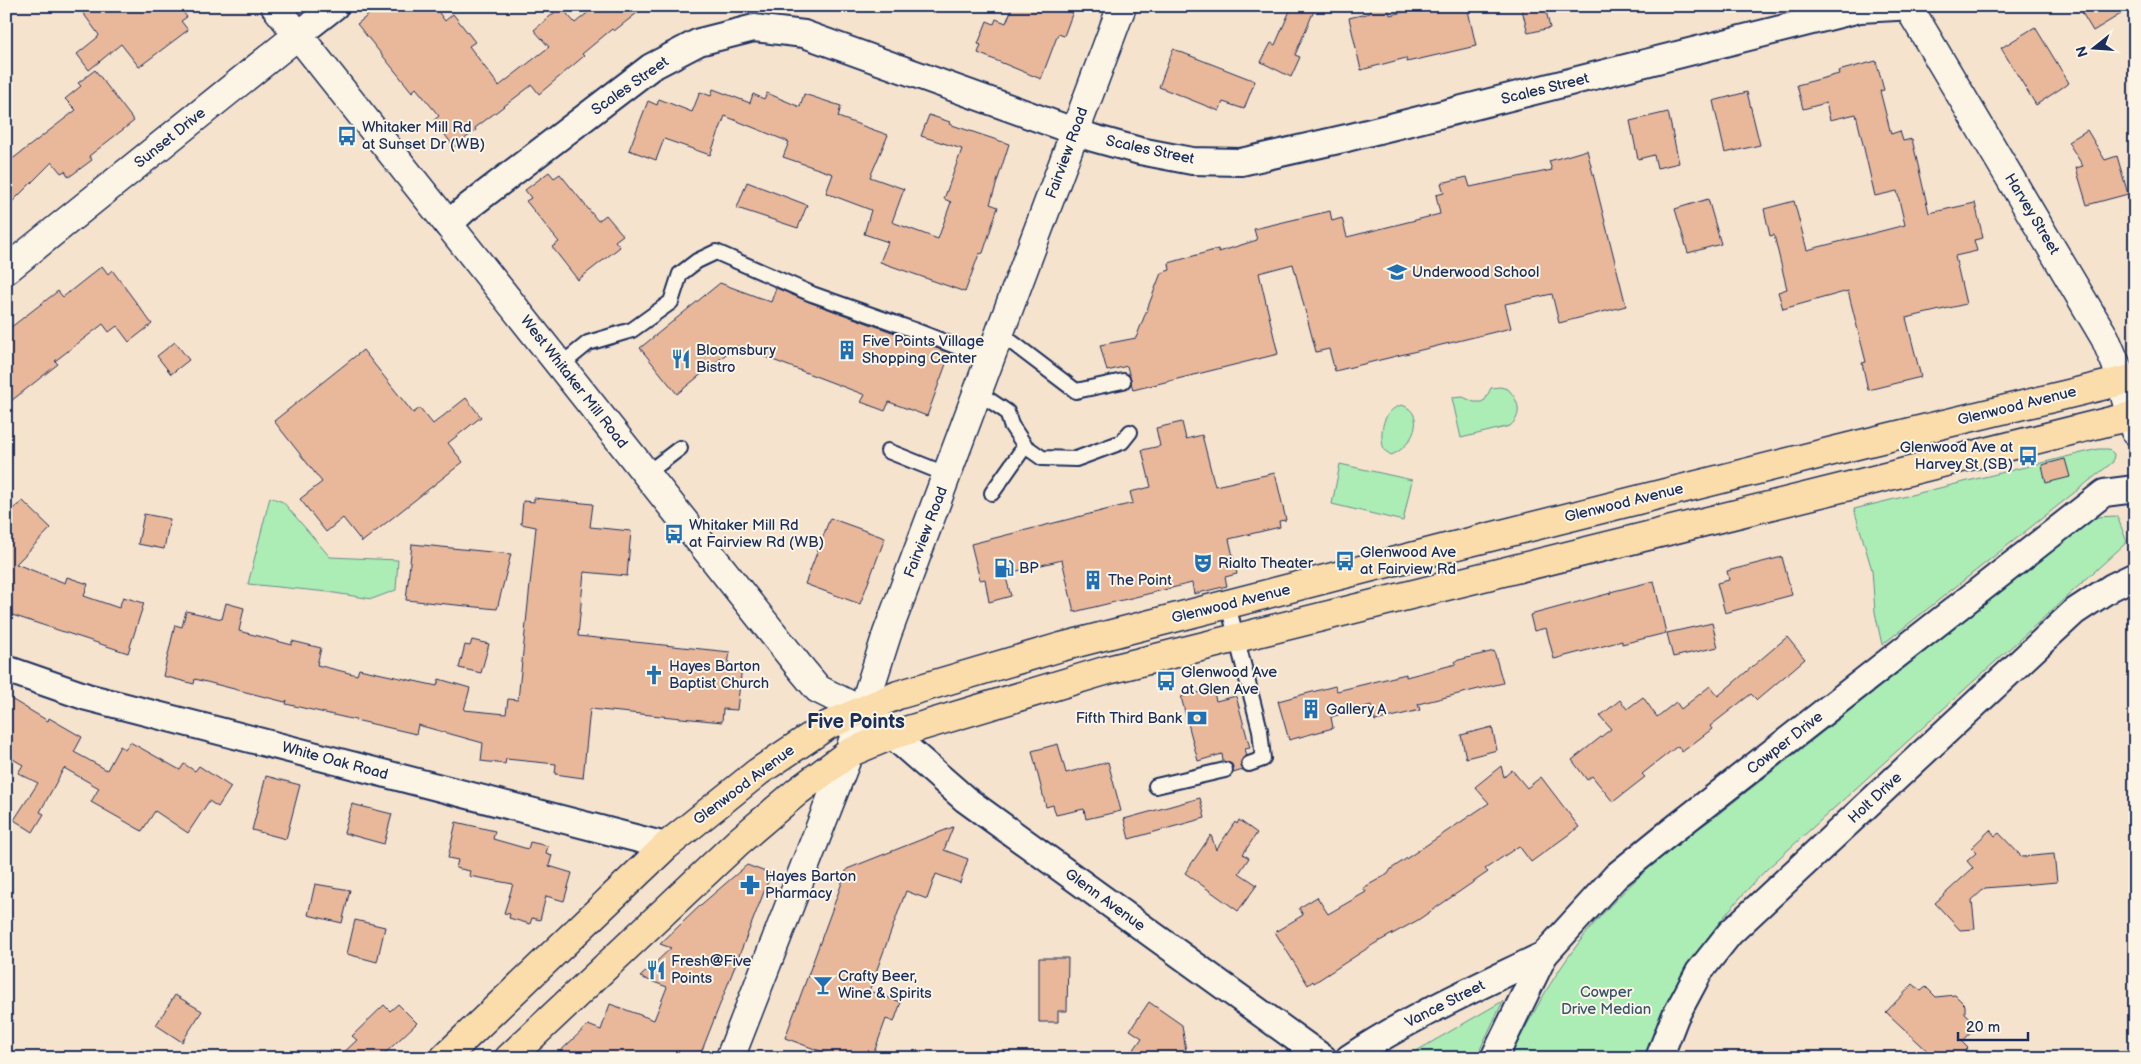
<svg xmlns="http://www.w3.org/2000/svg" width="2141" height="1064" font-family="'Balsamiq Sans',sans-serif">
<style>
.green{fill:#acecb5;stroke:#648e8a}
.building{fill:#e9b89a;stroke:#1b2f5e}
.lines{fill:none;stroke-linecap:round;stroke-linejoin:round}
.lane-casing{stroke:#1b2f5e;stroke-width:18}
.street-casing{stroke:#1b2f5e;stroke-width:30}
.secondary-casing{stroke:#1b2f5e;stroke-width:31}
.primary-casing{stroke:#1b2f5e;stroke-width:31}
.lane{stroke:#fcf5e5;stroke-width:14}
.street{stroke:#fcf5e5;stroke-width:26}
.secondary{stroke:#fcf5e5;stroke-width:28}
.primary{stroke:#fbdcab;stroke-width:28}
.labels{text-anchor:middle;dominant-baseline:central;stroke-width:4;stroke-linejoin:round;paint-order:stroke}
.street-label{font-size:15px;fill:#1b2f5e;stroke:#fcf5e5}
.poi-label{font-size:15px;fill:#1b2f5e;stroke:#fcf5e5;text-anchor:start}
.park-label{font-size:15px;fill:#38556f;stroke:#fcf5e5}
.district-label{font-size:20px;font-weight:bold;fill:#1b2f5e;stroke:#fcf5e5}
</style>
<rect width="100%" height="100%" fill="#f6e3ce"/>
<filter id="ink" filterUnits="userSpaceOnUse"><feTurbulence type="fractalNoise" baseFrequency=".02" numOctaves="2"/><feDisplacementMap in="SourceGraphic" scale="10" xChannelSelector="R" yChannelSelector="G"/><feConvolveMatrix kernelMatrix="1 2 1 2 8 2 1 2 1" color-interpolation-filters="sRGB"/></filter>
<g filter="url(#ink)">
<!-- green -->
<g class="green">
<path d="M1500,387L1508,389C1518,400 1524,414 1510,426L1461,438L1452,398L1463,397L1474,402H1481L1485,400L1491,388Z"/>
<path d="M1402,405C1428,414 1412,448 1391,455L1384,450C1379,433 1382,410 1402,405Z"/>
<polygon points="2098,449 2109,449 2114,454 2113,462 1882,645 1875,612 1872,570 1854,509"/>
<polygon points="1340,464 1412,480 1403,521 1332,504"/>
<polygon points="270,497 283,502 330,557 398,560 396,590 372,599 328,592 248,584"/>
<path d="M2117,516L2127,542L1767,869C1714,923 1668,984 1646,1058H1510C1517,1043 1525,1028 1533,1014C1577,932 1635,872 1712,819L2096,517Z"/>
<polygon points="1503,1001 1476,1058 1404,1058"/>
</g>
<!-- building -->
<g class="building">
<polygon points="78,6 178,6 187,17 181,21 188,30 139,67 121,44 89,70 77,54 98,37 99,35"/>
<polygon points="380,6 434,6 445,21 453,14 475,42 469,46 499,86 549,47 534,30 561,7 575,23 596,6 646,6 614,31 612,29 582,54 584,56 539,94 532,85 475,128 476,130 454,147 434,120 439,116 416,88 412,92 357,24"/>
<polygon points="1013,6 1075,6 1064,36 1058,34 1041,79 978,53 981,45 978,44 987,21 994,24 996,19 1006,23"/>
<polygon points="1292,6 1316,6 1295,55 1300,57 1291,77 1261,62 1271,43 1275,45"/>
<polygon points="1369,6 1388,6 1390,15 1428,6 1467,6 1476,46 1407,62 1406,58 1361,70 1349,18 1370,13"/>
<polygon points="1521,6 1545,6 1550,28 1528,33"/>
<polygon points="2078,6 2134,6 2093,31"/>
<polygon points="2035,27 2069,83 2036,105 2001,48"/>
<polygon points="1173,49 1255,81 1244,109 1223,102 1219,111 1159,87"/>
<polygon points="1876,61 1884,90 1880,91 1891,134 1900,131 1903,141 1912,139 1929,213 1975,203 1983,238 1974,240 1977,251 1955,256 1966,304 1906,318 1921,377 1868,390 1862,363 1866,362 1848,291 1783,309 1778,292 1787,289 1774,235 1770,236 1764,209 1794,201 1807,250 1905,225 1897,191 1875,196 1856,114 1830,120 1826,103 1803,109 1797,85 1839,74 1838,71"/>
<polygon points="95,70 134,121 89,156 92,160 69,177 65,171 61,173 52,162 6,208 6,164 76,110 65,99 81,86 78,83"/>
<polygon points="713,89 750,103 753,94 764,99 767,93 800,107 804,94 841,106 838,117 888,135 870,177 904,189 892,222 938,239 951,202 944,199 962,149 921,136 929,115 950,122 949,124 1009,144 990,204 998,207 983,253 979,254 965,292 880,262 888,242 864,234 871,210 826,193 833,174 783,157 789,142 725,116 710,155 664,139 656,160 629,150 648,101 657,105 659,99 692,112 700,92 711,96"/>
<polygon points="1747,92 1760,145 1725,153 1713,101"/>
<polygon points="1668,112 1679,163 1657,168 1654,155 1638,159 1630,121"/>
<polygon points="2087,130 2105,160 2117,156 2128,194 2087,205 2076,168 2083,166 2068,142"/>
<polygon points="1587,150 1626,306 1559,323 1552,294 1505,304 1511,328 1335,371 1329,349 1316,352 1293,264 1259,273 1278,354 1133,390 1127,366 1107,371 1100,345 1136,338 1161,273 1170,270 1169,263 1218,249 1219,252 1257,240 1254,229 1330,211 1332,221 1342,218 1347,237 1440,214 1436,195 1444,193 1441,183 1467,177 1470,187 1552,170 1549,161"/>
<polygon points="549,172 554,178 560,174 598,221 606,215 623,235 615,241 620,247 578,280 552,247 559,242 526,201 531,198 525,190"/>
<polygon points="747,182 807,205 798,228 737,208"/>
<polygon points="1708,199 1721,244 1688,253 1675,209"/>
<polygon points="102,266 108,274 112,270 152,324 129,342 117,326 109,332 103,324 55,361 58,364 6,405 6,331 58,291 63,297"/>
<polygon points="720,283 771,302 776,288 809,302 950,353 927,416 889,402 885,411 861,402 865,395 736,346 677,394 640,348"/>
<polygon points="175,342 189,360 171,374 157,356"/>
<polygon points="363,350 413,413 420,408 433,424 466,398 481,417 448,443 463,462 362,542 343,518 326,532 300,499 322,482 274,421"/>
<polygon points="1182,422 1186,439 1202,435 1215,486 1275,473 1286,520 1279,521 1280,527 1229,539 1237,574 1225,577 1227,586 1194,594 1192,583 1074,612 1062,560 1005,574 1011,596 989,602 985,579 980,580 971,544 1133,503 1130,492 1151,487 1142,450 1160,446 1156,428"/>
<polygon points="2065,459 2070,477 2046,483 2042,465"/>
<polygon points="534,498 593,504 590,527 631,531 627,576 584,572 578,636 730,652 728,664 742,666 737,710 723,709 722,722 590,709 583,778 555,774 556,764 506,759 505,764 481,761 483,743 418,725 416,734 286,704 287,700 285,702 195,679 194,684 163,676 175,625 182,627 186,611 222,619 226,603 244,608 239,631 292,645 292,641 321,648 317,665 357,675 359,669 437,686 439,679 470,688 464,710 506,714 508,699 518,700 536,527 521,524 523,501 534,502"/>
<polygon points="23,501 51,528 16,564 65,583 67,577 88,584 84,596 119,608 123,597 144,603 128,653 6,613 6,514"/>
<polygon points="144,514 170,519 164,549 138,544"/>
<polygon points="830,518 885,538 860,604 805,584"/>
<polygon points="412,544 511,554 497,609 406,600"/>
<polygon points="1782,557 1792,595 1725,613 1717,583 1729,580 1727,571"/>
<polygon points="1654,581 1666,633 1622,644 1622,641 1554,659 1546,628 1534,631 1530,615 1611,593 1610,592"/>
<polygon points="1712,623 1718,647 1673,657 1667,633"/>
<polygon points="1787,637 1805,659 1757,700 1751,694 1710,726 1712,729 1682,752 1678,746 1675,748 1642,774 1645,777 1613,802 1592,776 1587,780 1572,760 1611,729 1600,716 1620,700 1627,709 1643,697 1657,717 1676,702 1681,709 1710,686 1718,696"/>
<polygon points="472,640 489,644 481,673 459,668 465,645 470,646"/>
<polygon points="1494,651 1503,683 1418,704 1420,710 1375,721 1371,705 1331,717 1333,728 1289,740 1278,701 1335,686 1337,691 1406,674 1406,677 1456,664 1455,661"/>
<polygon points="1213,689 1216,701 1236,696 1250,748 1245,749 1247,756 1241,762 1243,770 1233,773 1232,764 1223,761 1222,754 1198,761 1181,697"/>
<polygon points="6,696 48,721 49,718 82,737 74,752 107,770 120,746 125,749 130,742 180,770 184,764 195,771 199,766 231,787 218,807 209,801 188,833 155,811 142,831 91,802 99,788 64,768 40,812 44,814 33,832 14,820 38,783 18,773 23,765 6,755"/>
<polygon points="1492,727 1497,750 1466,758 1461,735"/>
<polygon points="1058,744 1066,773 1108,762 1121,811 1086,819 1084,809 1056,815 1053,805 1046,807 1032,751"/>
<polygon points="1501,766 1504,777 1512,770 1527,788 1541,777 1579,827 1531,862 1519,846 1485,869 1488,872 1418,920 1374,944 1314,983 1313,981 1308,985 1275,932 1303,915 1299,908 1317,897 1328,914 1366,892 1363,888 1388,874 1391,869 1489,803 1475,787"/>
<polygon points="266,776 300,785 286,839 252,830"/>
<polygon points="1200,798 1205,818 1129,839 1124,819"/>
<polygon points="352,804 392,814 384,844 344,833"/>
<polygon points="1239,820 1257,833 1243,854 1249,858 1239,873 1257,885 1238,911 1185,873 1211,835 1216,850 1235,822 1237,824"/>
<polygon points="456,822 495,831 493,839 528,849 530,842 548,846 546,853 552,855 549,866 572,873 564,901 546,896 540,920 532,918 530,924 509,918 510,914 504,913 513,884 469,876 470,871 456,868 458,860 448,858"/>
<polygon points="953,827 944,850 968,859 960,883 936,874 927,899 906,891 869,991 901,1002 894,1022 886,1019 872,1058 839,1058 785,1038 847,869"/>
<polygon points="1990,830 1995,836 1999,833 2022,857 2054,854 2057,882 1985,888 1972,900 1975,929 1960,930 1935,903 1973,868 1967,861 1976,853 1971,848"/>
<polygon points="747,865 771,874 699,1058 553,1058 588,1025 601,1030 610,1004 654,1020 667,987 640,977 671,948 660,944 703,903"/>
<polygon points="315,884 350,890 342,923 308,915"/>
<polygon points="355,920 385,927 377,962 347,954"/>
<polygon points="1039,958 1068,958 1067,1011 1058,1011 1058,1022 1039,1022"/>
<polygon points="1913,984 1921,991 1926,987 1936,997 1955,995 1965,1005 1965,1013 1978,1025 1962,1042 1968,1048 1959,1058 1935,1058 1886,1012"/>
<polygon points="175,995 202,1011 182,1042 156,1025"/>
<polygon points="1149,1002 1182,1025 1187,1058 1128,1058 1142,1038 1130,1030"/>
<polygon points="398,1004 417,1023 380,1058 338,1058 357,1040 352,1036 384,1005 390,1011"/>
</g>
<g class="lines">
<defs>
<g id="lane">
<polyline points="1001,334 1076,391 1123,381"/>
<polyline points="561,365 588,343 632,330 671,302 680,274 697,261 716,252 812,294 914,330 991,360"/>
<polyline points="979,393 1007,412 1011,425 1025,446 1042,458 1076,459 1122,442 1130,432"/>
<polyline points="888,451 948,475"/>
<polyline points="646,474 680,448"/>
<polyline points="992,493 1025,446"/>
<polyline points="1228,605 1260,730 1263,759 1249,764"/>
<polyline points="1156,786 1225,770"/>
</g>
<g id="street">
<polyline points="298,35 335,6"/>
<polyline points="448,225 464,210 651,67 699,42 754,28 804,34 1093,138 1140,151 1192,161 1241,162 1347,138 1860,9 1914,6"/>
<polyline points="6,669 87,697 666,846"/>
<polyline points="892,735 965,799 1323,1058"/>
<path d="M1349,1058C1410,1017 1478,987 1544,955"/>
<polyline points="1494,1058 1544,955 1616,876 1664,837 2104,493 2135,489"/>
<polyline points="1659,1058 1675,1017 1699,972 1730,933 2074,612 2112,587 2135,576"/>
</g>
<g id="secondary">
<polyline points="275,6 798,665 818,689 862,711 892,735"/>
<polyline points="1908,6 2105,338 2116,364 2135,431"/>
<polyline points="6,270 298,35"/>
<polyline points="730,1058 849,753 887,634 1122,6"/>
</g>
<g id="primary">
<polyline points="444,1058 666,846 758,772 828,725 898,695 1061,647 1450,547 1861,444 2135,378"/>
<polyline points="509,1058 738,842 798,791 849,753 892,735 1108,670 2135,415"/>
</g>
</defs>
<!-- lane casing -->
<use href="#lane" class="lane-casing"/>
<!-- street casing -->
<use href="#street" class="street-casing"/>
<!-- secondary casing -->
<use href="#secondary" class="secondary-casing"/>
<!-- primary casing -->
<use href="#primary" class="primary-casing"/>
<!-- lane -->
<use href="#lane" class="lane"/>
<!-- street -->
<use href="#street" class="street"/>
<!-- secondary -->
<use href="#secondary" class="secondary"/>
<!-- primary -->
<use href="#primary" class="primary"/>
</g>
</g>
<!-- icons -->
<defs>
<symbol id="bus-bare" viewBox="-9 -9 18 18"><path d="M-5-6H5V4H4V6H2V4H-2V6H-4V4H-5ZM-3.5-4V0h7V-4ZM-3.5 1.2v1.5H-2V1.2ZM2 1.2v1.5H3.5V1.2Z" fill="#1f6fb2" stroke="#fcf5e5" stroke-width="2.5" paint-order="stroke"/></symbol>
<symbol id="school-bare" viewBox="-9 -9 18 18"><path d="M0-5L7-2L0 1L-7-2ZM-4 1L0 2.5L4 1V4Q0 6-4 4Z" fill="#1f6fb2" stroke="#fcf5e5" stroke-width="2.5" paint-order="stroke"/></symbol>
<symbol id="building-bare" viewBox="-9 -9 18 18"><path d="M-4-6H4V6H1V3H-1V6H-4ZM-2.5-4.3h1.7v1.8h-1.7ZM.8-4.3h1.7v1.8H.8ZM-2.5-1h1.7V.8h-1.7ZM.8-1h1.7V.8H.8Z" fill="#1f6fb2" stroke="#fcf5e5" stroke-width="2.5" paint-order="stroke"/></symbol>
<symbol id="restaurant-bare" viewBox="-9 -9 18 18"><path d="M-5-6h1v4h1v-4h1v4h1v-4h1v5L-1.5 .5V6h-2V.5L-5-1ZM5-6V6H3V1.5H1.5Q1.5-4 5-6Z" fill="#1f6fb2" stroke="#fcf5e5" stroke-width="2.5" paint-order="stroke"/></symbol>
<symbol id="theatre-bare" viewBox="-9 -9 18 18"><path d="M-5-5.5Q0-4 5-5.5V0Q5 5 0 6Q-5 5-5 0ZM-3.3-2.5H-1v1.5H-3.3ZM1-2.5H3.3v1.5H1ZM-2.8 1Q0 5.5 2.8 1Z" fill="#1f6fb2" stroke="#fcf5e5" stroke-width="2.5" paint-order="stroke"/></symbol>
<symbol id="fuel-bare" viewBox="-9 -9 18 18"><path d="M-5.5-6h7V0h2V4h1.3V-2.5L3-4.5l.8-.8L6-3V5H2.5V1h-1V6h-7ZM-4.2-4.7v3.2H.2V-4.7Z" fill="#1f6fb2" stroke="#fcf5e5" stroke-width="2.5" paint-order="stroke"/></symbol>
<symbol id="church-bare" viewBox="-9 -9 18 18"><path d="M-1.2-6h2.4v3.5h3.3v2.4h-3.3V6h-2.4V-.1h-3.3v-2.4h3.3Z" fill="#1f6fb2" stroke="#fcf5e5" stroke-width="2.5" paint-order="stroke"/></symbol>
<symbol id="bank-bare" viewBox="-9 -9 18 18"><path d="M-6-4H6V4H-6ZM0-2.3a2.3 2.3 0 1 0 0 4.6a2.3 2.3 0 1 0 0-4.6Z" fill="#1f6fb2" stroke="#fcf5e5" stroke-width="2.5" paint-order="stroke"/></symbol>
<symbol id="pharmacy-bare" viewBox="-9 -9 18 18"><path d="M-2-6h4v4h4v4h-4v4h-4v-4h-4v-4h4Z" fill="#1f6fb2" stroke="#fcf5e5" stroke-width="2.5" paint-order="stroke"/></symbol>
<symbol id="bar-bare" viewBox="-9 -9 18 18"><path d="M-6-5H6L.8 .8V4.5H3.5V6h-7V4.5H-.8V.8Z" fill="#1f6fb2" stroke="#fcf5e5" stroke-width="2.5" paint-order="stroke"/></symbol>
</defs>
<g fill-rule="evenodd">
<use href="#bus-bare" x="333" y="122" width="28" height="28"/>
<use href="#school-bare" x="1383" y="258" width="28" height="28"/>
<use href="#building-bare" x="833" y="336" width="28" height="28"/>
<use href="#restaurant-bare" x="667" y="345" width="28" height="28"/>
<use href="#bus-bare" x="2014" y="442" width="28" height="28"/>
<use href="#bus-bare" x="660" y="520" width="28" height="28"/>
<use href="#bus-bare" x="1331" y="547" width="28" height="28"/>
<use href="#theatre-bare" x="1189" y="549" width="28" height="28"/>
<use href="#fuel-bare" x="990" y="554" width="28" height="28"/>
<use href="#building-bare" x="1079" y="566" width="28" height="28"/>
<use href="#church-bare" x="640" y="661" width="28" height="28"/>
<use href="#bus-bare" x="1152" y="667" width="28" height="28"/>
<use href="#building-bare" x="1297" y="695" width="28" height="28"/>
<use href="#bank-bare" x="1183" y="704" width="28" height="28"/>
<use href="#pharmacy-bare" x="736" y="871" width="28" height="28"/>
<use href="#restaurant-bare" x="642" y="956" width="28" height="28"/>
<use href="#bar-bare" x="809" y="971" width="28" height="28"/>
</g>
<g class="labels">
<!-- street labels -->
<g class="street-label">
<text transform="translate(630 86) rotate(-35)">Scales Street</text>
<text transform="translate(1545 89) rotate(-14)">Scales Street</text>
<text transform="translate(170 138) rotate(-39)">Sunset Drive</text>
<text transform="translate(1150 150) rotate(12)">Scales Street</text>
<text transform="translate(1067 153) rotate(-70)">Fairview Road</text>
<text transform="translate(2032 214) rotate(59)">Harvey Street</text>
<text transform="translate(574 382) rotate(52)">West Whitaker Mill Road</text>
<text transform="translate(2017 406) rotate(-14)">Glenwood Avenue</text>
<text transform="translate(1624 503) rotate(-14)">Glenwood Avenue</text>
<text transform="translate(926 532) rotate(-69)">Fairview Road</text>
<text transform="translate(1231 604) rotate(-14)">Glenwood Avenue</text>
<text transform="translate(1785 743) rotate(-38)">Cowper Drive</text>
<text transform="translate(335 761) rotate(15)">White Oak Road</text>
<text transform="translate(744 785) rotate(-37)">Glenwood Avenue</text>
<text transform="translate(1875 798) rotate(-43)">Holt Drive</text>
<text transform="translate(1105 900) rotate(36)">Glenn Avenue</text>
<text transform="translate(1445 1004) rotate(-27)">Vance Street</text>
</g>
<!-- poi labels -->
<g class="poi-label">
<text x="362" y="127">Whitaker Mill Rd<tspan x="362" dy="17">at Sunset Dr (WB)</tspan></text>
<text x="1412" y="272">Underwood School</text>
<text x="862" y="341">Five Points Village<tspan x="862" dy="17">Shopping Center</tspan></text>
<text x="696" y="350">Bloomsbury<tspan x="696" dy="17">Bistro</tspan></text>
<text x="2013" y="447" text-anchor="end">Glenwood Ave at<tspan x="2013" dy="17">Harvey St (SB)</tspan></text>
<text x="689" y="525">Whitaker Mill Rd<tspan x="689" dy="17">at Fairview Rd (WB)</tspan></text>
<text x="1360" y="552">Glenwood Ave<tspan x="1360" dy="17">at Fairview Rd</tspan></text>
<text x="1218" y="563">Rialto Theater</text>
<text x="1019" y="568">BP</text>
<text x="1108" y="580">The Point</text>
<text x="669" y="666">Hayes Barton<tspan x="669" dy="17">Baptist Church</tspan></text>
<text x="1181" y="672">Glenwood Ave<tspan x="1181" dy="17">at Glen Ave</tspan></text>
<text x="1326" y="709">Gallery A</text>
<text x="1182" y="718" text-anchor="end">Fifth Third Bank</text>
<text x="765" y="876">Hayes Barton<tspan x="765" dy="17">Pharmacy</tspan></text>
<text x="671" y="961">Fresh@Five<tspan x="671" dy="17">Points</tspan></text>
<text x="838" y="976">Crafty Beer,<tspan x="838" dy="17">Wine &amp; Spirits</tspan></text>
</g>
<!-- park labels -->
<g class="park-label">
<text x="1606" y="992">Cowper<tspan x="1606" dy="17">Drive Median</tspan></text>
</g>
<!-- district labels -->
<g class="district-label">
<text x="856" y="722">Five Points</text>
</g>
</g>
<!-- margin -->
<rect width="2141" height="1064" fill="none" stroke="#fcf5e5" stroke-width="25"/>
<rect x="12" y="12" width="2116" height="1039" fill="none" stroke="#1b2f5e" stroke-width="2" filter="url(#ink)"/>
<!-- north arrow -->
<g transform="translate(2094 48) rotate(253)" stroke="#fcf5e5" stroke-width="4" paint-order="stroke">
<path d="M0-4L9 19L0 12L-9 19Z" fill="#1b2f5e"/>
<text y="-8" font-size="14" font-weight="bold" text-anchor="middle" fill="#1b2f5e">N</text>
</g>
<!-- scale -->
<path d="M1958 1032v8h70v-8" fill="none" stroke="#1b2f5e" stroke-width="2.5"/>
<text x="1966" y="1032" font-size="15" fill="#1b2f5e" stroke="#fcf5e5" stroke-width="4" paint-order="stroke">20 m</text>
</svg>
